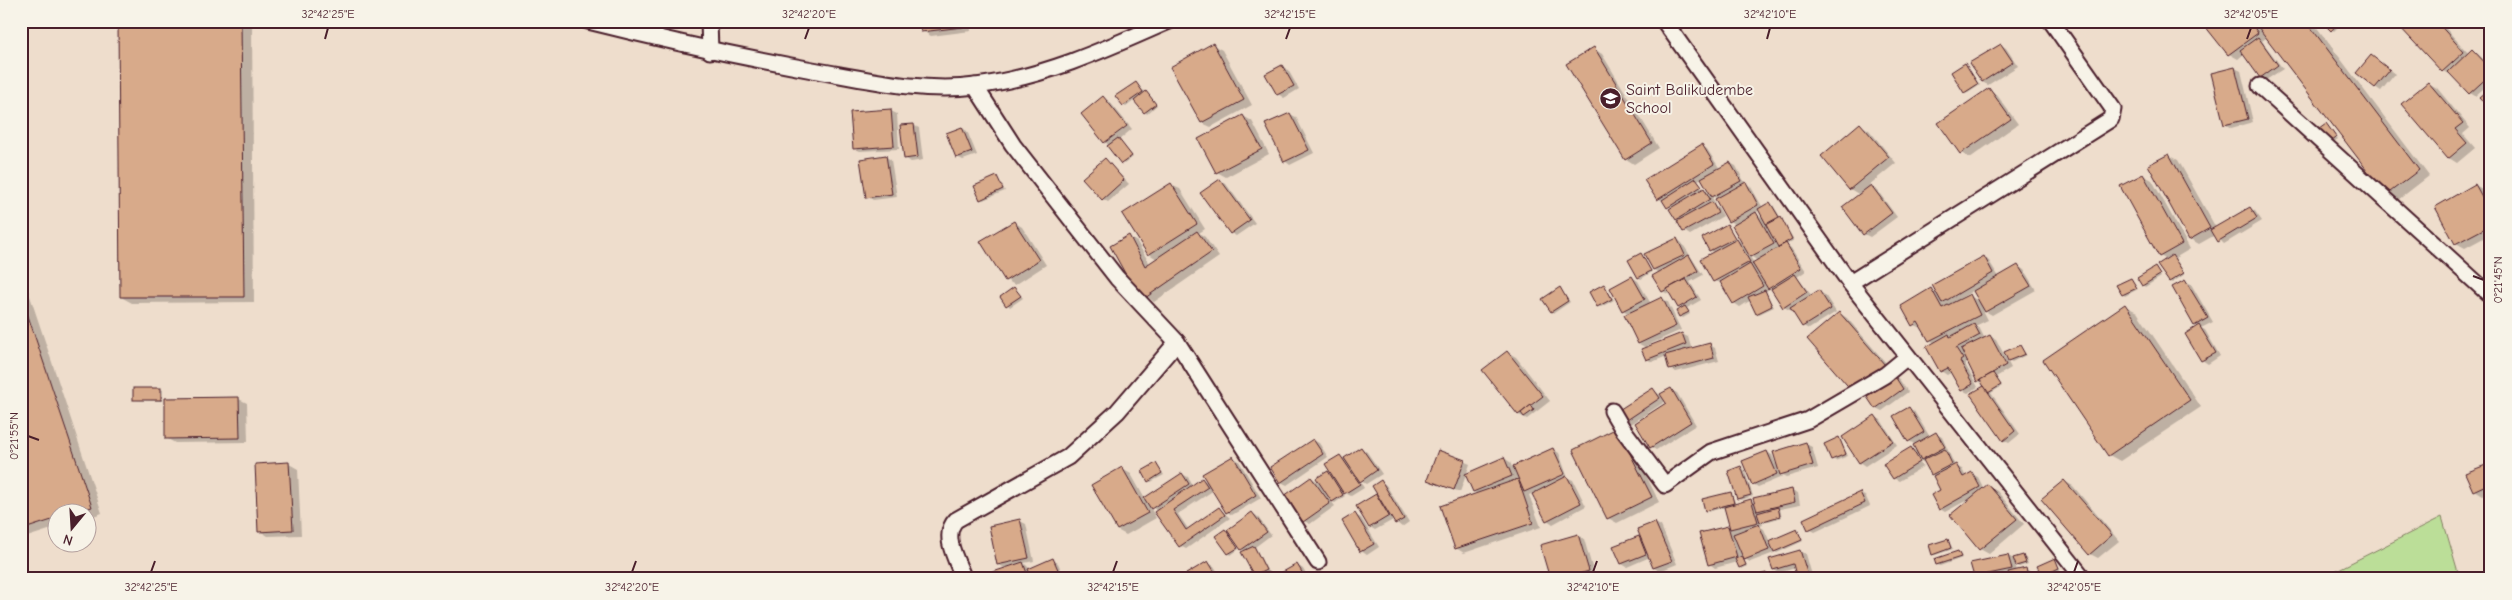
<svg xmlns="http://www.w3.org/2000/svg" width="2512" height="600" font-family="'Comic Neue',sans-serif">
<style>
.grass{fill:#bbde98;stroke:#827e62}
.shadow{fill:#0003;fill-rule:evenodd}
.building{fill:#d8aa8a;stroke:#4a1f2b}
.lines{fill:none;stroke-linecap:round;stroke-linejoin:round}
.street-casing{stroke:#4a1f2b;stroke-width:19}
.street{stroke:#f7f3e8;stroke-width:15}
.ticks{fill:none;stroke:#4a1f2b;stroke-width:2}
.labels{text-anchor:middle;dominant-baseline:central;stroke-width:4;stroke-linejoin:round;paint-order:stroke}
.poi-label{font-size:16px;fill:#4a1f2b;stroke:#f7f3e8;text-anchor:start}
.neatline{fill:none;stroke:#4a1f2b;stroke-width:2}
.ticks-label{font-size:12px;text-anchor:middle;fill:#4a1f2b}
</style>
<rect width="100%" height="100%" fill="#edc"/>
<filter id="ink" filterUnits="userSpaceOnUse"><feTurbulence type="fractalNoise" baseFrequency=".02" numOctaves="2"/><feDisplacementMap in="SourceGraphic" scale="10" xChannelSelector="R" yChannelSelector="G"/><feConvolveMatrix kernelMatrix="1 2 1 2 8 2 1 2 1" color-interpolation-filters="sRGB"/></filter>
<g filter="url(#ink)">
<!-- grass -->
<polygon class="grass" points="2442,517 2460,579 2319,579"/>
<!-- shadow -->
<g class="shadow">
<polygon points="119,21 252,21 254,302 132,303 121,297"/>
<polygon points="921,21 970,21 971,31 931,36 922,31"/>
<polygon points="2203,21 2252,21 2258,28 2261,26 2256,21 2312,21 2429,176 2398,200 2387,194 2267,37 2262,41 2283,69 2266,80 2261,77 2244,54 2238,59 2229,54"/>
<polygon points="2323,21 2344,21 2334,31"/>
<polygon points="2404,21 2439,21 2469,54 2473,51 2478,54 2491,67 2491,82 2475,96 2470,93 2452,75 2443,71"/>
<polygon points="1213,45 1222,50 1252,105 1211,127 1202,123 1172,67"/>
<polygon points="2001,45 2006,48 2018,66 1988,85 1982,82"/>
<polygon points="1594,49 1602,54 1659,148 1634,164 1626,159"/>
<polygon points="2372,57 2395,74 2381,91 2375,87"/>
<polygon points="1965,65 1980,85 1968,93 1965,92"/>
<polygon points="1282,66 1288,70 1299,89 1284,98 1278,94"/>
<polygon points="2235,68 2241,71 2253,122 2231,128 2225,124"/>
<polygon points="1136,83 1157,105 1147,114 1135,100 1126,107 1123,105"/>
<polygon points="2428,83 2437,88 2470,128 2463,134 2475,148 2457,163 2449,158"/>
<polygon points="1989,90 1997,95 2018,124 1970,158 1961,153 1940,124"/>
<polygon points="1103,98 1109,101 1132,129 1119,140 1133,157 1124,164 1082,114"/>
<polygon points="891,111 897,114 899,149 860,151 854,148"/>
<polygon points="1290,114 1296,117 1314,153 1290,165 1285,161"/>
<polygon points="1243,116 1252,121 1269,154 1226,177 1217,172"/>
<polygon points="913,125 919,128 923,160 911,162 905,158"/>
<polygon points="1860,125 1869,130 1896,163 1869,185 1877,190 1897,217 1870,237 1864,234 1844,207 1860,195 1850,189"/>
<polygon points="2328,126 2338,139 2329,145"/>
<polygon points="962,128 967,131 977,155 963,160 957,157"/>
<path d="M1702,146L1707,149L1720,169L1730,163L1736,166L1745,183L1751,187L1763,208L1770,203L1773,205L1794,240L1786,245L1791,248L1806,271L1797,277L1812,296L1819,292L1825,295L1836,312L1809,329L1803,326L1792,309L1789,310L1784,307L1773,290L1766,286L1768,290L1765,292L1774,307L1759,314L1751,300L1740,307L1734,303L1722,283L1714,281V253L1710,250L1727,226L1737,240L1744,244L1736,225L1729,221L1716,198L1711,195L1715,203L1713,204L1718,207L1723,216L1690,235L1684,231L1672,209L1665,201L1658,199ZM1702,178L1712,194L1702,189L1698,180ZM1760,210L1763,218L1755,213ZM1749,255L1758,261L1754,263Z"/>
<polygon points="2169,155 2178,160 2216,228 2250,208 2255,211 2262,221 2224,244 2215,235 2199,244 2190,239"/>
<polygon points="885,156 891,160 897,197 873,200 868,197"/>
<polygon points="1105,159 1129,184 1108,202 1103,199"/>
<polygon points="2143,175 2152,180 2190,249 2175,258 2185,274 2172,283 2169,281 2167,260 2160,256"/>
<polygon points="997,178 1005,191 983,200 981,199"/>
<polygon points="1220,180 1226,184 1255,223 1236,236 1231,233"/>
<polygon points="1171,185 1180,189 1205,229 1199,233 1205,237 1219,257 1154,302 1132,283 1129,237 1137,242 1150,264 1157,259 1149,254 1123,215"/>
<polygon points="2475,185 2484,190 2491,204 2491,234 2465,248 2456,243 2437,208"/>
<polygon points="1014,222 1022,227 1046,265 1015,285 1006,280"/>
<polygon points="1677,239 1682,243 1703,275 1690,282 1701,300 1687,308 1690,314 1683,318 1680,316 1682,309 1671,293 1668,294 1662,291 1659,273 1654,270"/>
<polygon points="1641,255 1652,272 1641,279 1639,277"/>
<path d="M1984,257L1989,261L1999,277L2018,266L2024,270L2036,290L1992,315L1983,310L1988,320L1975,326L1980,329L1985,339L1990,336L1996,339L2011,368L1996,377L2002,386L1991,393L2020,434L2009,443L2003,440L1984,384L1978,381L1969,362L1965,364L1978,387L1968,393L1962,390L1952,372L1947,375L1941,371L1935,343L1930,340L1923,328L1913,325L1931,290L1938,294ZM1974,290L1980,302L1970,296L1960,301L1959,299Z"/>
<polygon points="2155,268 2161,277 2145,287 2143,285"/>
<polygon points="1632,277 1638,281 1651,304 1662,298 1668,302 1681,330 1646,346 1647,348 1682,334 1688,337 1691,347 1683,352 1710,345 1715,348 1719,361 1676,372 1670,369 1667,356 1652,362 1647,359 1647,348 1639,344 1629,314 1623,310"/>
<polygon points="2131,279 2138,289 2125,296 2123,294"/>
<polygon points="2185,281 2191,284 2213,322 2201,328 2205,330 2220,356 2208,364 2202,360 2199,327 2195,325"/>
<polygon points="21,286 28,290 102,513 88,518 88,512 58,512 58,527 21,539"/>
<polygon points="1604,286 1614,300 1601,307 1598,306"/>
<polygon points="1014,288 1023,298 1010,307 1001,297"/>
<polygon points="1560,289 1570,302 1554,313 1552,311"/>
<polygon points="2125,306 2137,312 2201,407 2120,461 2109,455"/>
<polygon points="1839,313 1847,318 1893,371 1894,376 1899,379 1908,392 1882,411 1876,408"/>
<polygon points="2020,346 2026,355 2012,362 2007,359"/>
<polygon points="1507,352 1516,357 1550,401 1527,419 1519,415 1484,370"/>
<polygon points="160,389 163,390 163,401 135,400"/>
<polygon points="1653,389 1661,396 1671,390 1677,393 1696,425 1656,450 1651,447 1668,404 1666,401 1628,426 1622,423"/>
<polygon points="239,399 247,403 248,442 175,443 166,438"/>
<polygon points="1909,408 1914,411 1930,437 1936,434 1942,437 1955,466 1962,469 1966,477 1972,474 1978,477 1984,489 1988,486 1997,491 2024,524 1989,554 1980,549 1973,497 1945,512 1940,509 1942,491 1927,464 1915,458 1914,460 1924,466 1899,481 1893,478 1911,448 1919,453 1916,445 1909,441"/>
<polygon points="1876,417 1881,420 1897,445 1865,466 1859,462"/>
<polygon points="1626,434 1659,502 1617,523 1608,518"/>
<polygon points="1839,439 1848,456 1835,461 1826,444"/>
<polygon points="1313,440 1319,443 1328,457 1287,485 1281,482"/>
<polygon points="1806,444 1812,447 1818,468 1786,477 1780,474 1782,477 1758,487 1753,484 1767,452 1772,455 1776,464"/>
<polygon points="1361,448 1367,452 1382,474 1366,484 1359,480 1364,488 1351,496 1341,491 1345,496 1335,503 1331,501 1335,506 1310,524 1304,521 1312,478 1321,484 1328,472 1334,476 1340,456 1345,459"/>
<path d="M1553,449L1559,453L1568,478L1573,480L1586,506L1553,524L1547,520L1533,493L1529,495L1541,527L1464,553L1456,548L1479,494L1474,492L1504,458L1510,462L1512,467ZM1519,478L1522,483L1515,479Z"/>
<polygon points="1439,451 1470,464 1460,492 1434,482"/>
<polygon points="1233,457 1239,461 1261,498 1232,515 1227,512 1214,490 1178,514 1189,530 1219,508 1230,518 1186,549 1180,546 1157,511 1151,506 1150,507 1156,518 1126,535 1117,530 1122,469 1131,474 1145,499 1182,474 1188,477 1193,486 1202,479 1210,484"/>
<polygon points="289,464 298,469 301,535 268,536 260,531"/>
<polygon points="1156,464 1164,475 1151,482 1149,481"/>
<polygon points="2491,464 2491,491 2482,495 2474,490"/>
<polygon points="1741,467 1744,469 1753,496 1741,500 1738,499 1729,471"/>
<polygon points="2064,481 2073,486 2119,541 2098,558 2090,554"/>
<polygon points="1381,482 1386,485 1409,522 1402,527 1393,520 1375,530 1370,527 1358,506 1378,495"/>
<polygon points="1792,490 1798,493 1800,505 1780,509 1782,517 1762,523 1763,525 1759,526 1764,529 1770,542 1797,531 1803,541 1777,553 1773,550 1774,553 1750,562 1745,559 1740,548 1739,549 1747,566 1742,569 1737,562 1715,568 1710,564 1701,534 1730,526 1725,507 1708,512 1706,510 1731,493 1736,505 1751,501 1756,503"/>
<polygon points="1860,493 1866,497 1870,506 1815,532 1809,529"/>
<polygon points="1252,513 1257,516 1271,535 1255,547 1268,572 1275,578 1297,565 1303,569 1308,578 1258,579 1254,575 1246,551 1242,549"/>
<polygon points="1355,515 1361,518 1379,547 1367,555 1361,551 1343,522"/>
<polygon points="1020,521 1026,524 1034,561 1024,563 1030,569 1053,560 1058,563 1065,579 976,579 1006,569 998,564"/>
<polygon points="1655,523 1661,526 1677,564 1660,571 1654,568 1650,557 1627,567 1622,564 1615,547 1641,536"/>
<polygon points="1225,531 1231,534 1230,536 1239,549 1231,555 1229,553"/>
<polygon points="1578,535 1584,539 1594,574 1577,579 1551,579"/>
<polygon points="1948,540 1953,549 1935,555 1933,554"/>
<polygon points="1800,551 1806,554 1813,579 1799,579 1795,568 1779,573 1774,570"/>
<polygon points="1958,552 1962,558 1940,566 1937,565"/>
<polygon points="2008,556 2014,559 2026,558 2028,564 2019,567 2015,564 2017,571 2026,569 2034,574 2036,579 2011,579 2009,573 2002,575 2008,579 1979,579 1975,576 1972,564"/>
<polygon points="2055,560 2061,570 2045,577 2043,575"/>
<polygon points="1208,563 1214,566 1222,579 1191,579"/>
</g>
<!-- building -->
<g class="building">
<polygon points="118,21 241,21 244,297 120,297"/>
<polygon points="919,21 963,21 963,27 921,32"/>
<polygon points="2201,21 2249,21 2258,33 2228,55"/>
<polygon points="2265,21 2306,21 2419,170 2386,195 2258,27"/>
<polygon points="2321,21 2340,21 2331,31"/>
<polygon points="2402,21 2436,21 2464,52 2442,72 2398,25"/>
<polygon points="2258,37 2278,65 2260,78 2240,50"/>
<polygon points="1213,43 1244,100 1201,123 1170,67"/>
<polygon points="2001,44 2013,62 1982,82 1969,63"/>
<polygon points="1594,47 1652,143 1625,160 1566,64"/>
<polygon points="2472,49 2491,69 2491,74 2469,94 2448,72"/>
<polygon points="2371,55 2390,70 2375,88 2356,73"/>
<polygon points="1965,63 1978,84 1964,93 1951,72"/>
<polygon points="1282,65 1294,86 1277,95 1265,74"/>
<polygon points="2235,67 2248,119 2224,125 2211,73"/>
<polygon points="1136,82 1143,92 1123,106 1115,96"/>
<polygon points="2428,82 2463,123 2455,129 2467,143 2448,159 2401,104"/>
<polygon points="2491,87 2491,110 2479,97"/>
<polygon points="1989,88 2011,119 1960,154 1938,123"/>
<polygon points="1146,91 1156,104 1144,113 1134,101"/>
<polygon points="1103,96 1127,126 1104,143 1081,114"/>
<polygon points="891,109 894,146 853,149 850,112"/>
<polygon points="1290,113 1309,150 1284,162 1265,124"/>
<polygon points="1243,115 1262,149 1216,173 1198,139"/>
<polygon points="1860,123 1889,157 1849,190 1821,156"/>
<polygon points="2326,123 2336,137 2326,145 2315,131"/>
<polygon points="914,124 918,157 904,159 900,125"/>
<polygon points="962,127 972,152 956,158 946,133"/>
<polygon points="1118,138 1132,156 1121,164 1107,146"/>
<polygon points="1702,144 1714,164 1657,200 1644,180"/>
<polygon points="2169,154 2210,228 2189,240 2148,165"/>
<polygon points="886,155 892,194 866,198 860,159"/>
<polygon points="1105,158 1124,180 1102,200 1082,178"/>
<polygon points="1730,162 1741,181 1712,197 1701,178"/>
<polygon points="2143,174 2182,244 2159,257 2120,186"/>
<polygon points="997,176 1003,189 980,200 974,186"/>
<polygon points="1696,178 1702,186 1667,208 1662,200"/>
<polygon points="1220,179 1250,220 1230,234 1200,193"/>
<polygon points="1746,182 1758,205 1728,222 1715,199"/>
<polygon points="1171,183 1197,224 1148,255 1122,214"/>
<polygon points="2475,184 2491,213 2491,225 2455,244 2435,207"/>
<polygon points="1871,185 1892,213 1863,235 1842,207"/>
<polygon points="1704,188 1710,199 1676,220 1669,209"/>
<polygon points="1712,202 1718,213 1683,232 1677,221"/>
<polygon points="1770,202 1779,217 1766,224 1758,209"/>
<polygon points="2250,207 2257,218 2217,242 2210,230"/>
<polygon points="1756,212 1774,244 1750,257 1732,226"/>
<polygon points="1781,217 1792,239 1778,247 1766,225"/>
<polygon points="1014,221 1039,260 1005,281 980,241"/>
<polygon points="1727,224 1735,238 1709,251 1702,238"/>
<polygon points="1197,231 1212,252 1145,298 1134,283 1131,284 1110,246 1129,235 1145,266"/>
<polygon points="1677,238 1685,255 1653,270 1644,254"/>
<polygon points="1737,239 1750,262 1713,282 1700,259"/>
<polygon points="1786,243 1801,268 1768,289 1752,263"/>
<polygon points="1641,253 1651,271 1638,278 1628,260"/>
<polygon points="1689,255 1698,271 1662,292 1652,276"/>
<polygon points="2172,255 2184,273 2169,282 2157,265"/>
<polygon points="1984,256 1993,273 1942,303 1932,285"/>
<polygon points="1750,264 1763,286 1733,304 1720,282"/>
<polygon points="2018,265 2031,286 1985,312 1973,291"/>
<polygon points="2155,267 2160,275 2142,286 2137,278"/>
<polygon points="1795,274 1807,292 1783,308 1771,289"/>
<polygon points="1632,276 1645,299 1622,311 1610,288"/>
<polygon points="2131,278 2137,288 2122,295 2116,285"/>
<polygon points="1686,279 1697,297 1678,308 1667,289"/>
<polygon points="2185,280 2208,318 2194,326 2172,287"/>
<polygon points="1604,284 1612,299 1597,307 1589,292"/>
<polygon points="1014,287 1021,296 1006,306 1000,297"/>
<polygon points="1560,287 1568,301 1551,312 1542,299"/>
<polygon points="1931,288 1942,308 1970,294 1980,315 1929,341 1918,322 1912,326 1901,306"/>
<polygon points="1765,290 1772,306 1756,314 1748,297"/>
<polygon points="1819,290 1831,309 1802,327 1790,308"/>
<polygon points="21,295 92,507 74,512 58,512 58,518 21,530"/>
<polygon points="1662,297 1676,326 1638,344 1624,315"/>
<polygon points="2125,304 2190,400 2108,456 2043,360"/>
<polygon points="1685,306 1689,312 1679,317 1676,311"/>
<polygon points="1839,312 1885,365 1853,392 1807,339"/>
<polygon points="1974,324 1980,335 1956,348 1963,359 1960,361 1973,384 1961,391 1948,368 1940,372 1926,347 1949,334 1950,337"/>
<polygon points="2199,325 2216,353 2201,361 2185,334"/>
<polygon points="1682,333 1686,344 1646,360 1641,349"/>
<polygon points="1990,335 2006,365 1977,382 1961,349"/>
<polygon points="1710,343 1714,358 1669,370 1665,355"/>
<polygon points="2020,345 2025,354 2008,361 2004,352"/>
<polygon points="1507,351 1543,396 1518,415 1482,370"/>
<polygon points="1993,373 2001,385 1988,393 1980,380"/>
<polygon points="1894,375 1903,389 1875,409 1865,394"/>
<polygon points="1984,386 2015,431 2003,441 1970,394"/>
<rect x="133" y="388" width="28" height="12"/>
<polygon points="1653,388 1660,398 1621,424 1614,413"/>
<polygon points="1671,388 1691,422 1650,448 1635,423 1666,403 1660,394"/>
<polygon points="239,397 240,438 165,439 165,398"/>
<polygon points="1531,405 1534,410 1524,417 1521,413"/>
<polygon points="1909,407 1924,432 1908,442 1893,416"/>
<polygon points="1875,415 1893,441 1859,463 1842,437"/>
<polygon points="1617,428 1652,497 1607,519 1573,450"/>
<polygon points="1936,432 1945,447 1921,460 1913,445"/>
<polygon points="1839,437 1846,454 1831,460 1824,444"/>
<polygon points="1313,439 1323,454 1280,483 1270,467"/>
<polygon points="1806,442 1813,465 1780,475 1773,452"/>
<polygon points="1361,447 1377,470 1360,482 1344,458"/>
<polygon points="1911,447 1920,462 1893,479 1883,464"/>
<polygon points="1553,448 1565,474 1524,492 1513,466"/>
<polygon points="1945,449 1952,464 1931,475 1923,460"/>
<polygon points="1438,450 1465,460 1454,490 1427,480"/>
<polygon points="1767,451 1777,474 1752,485 1742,461"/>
<polygon points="1340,455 1360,484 1344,494 1325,464"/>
<polygon points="1233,456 1256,495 1226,513 1202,474"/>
<polygon points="1504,457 1512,476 1473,492 1465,474"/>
<polygon points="289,462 293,530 258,532 255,464"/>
<polygon points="1156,463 1162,473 1148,482 1142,471"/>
<polygon points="2491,463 2491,490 2488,484 2473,491 2465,473"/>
<polygon points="1956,464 1963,477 1972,472 1980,487 1939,510 1931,495 1940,490 1933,476"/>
<polygon points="1741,466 1751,495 1737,499 1728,471"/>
<polygon points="1122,467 1148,513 1117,530 1091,485"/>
<polygon points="1328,471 1343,495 1332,502 1316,478"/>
<polygon points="1182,473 1189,484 1151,509 1144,498"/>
<polygon points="1567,476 1581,503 1546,521 1532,494"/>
<polygon points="1311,477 1330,503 1303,522 1284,496"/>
<polygon points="1202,478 1208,487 1173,510 1186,530 1219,507 1225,515 1179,547 1154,512"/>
<polygon points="1518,479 1533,523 1455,549 1440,506"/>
<polygon points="1381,480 1404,519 1395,524 1372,486"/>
<polygon points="2064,480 2112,535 2089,555 2041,499"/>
<polygon points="1988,484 2017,519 1979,550 1950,515"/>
<polygon points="1792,489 1795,502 1757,511 1753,498"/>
<polygon points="1731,492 1734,503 1705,511 1702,499"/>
<polygon points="1860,492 1865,503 1808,530 1803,519"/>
<polygon points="1376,494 1389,516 1369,528 1356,506"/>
<polygon points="1751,499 1758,522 1730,529 1724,507"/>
<polygon points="1778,507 1780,516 1760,522 1757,513"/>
<polygon points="1252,512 1267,532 1241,550 1227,530"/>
<polygon points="1355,513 1374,544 1360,552 1342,521"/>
<polygon points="1020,519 1029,558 997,565 989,526"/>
<polygon points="1655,522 1672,561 1653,568 1637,529"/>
<polygon points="1759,524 1769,550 1744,560 1733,534"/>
<polygon points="1728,526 1737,557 1708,565 1699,533"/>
<polygon points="1225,529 1238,548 1228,554 1215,536"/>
<polygon points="1797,529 1802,540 1774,552 1769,541"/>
<polygon points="1578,534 1589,571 1562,579 1550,579 1540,545"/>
<polygon points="1639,536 1646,554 1621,564 1613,546"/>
<polygon points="1948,539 1951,548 1932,555 1929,545"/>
<polygon points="1254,546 1266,570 1254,576 1241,552"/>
<polygon points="1800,550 1809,579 1797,579 1793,564 1773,570 1769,559"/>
<polygon points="1958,551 1961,557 1936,565 1934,559"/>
<polygon points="2008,555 2012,569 1974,577 1970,563"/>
<polygon points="2023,555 2026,563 2016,566 2013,558"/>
<polygon points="1742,556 1746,565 1739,568 1735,559"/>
<polygon points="1053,558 1062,579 1032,579 1028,569"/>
<polygon points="2055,558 2059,568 2042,576 2037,566"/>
<polygon points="1208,561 1219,579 1189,579 1186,574"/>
<polygon points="1023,562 1029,579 972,579"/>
<polygon points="1297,564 1303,574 1295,579 1257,579 1256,578 1269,572 1272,578"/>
<polygon points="2026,568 2029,579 2010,579 2008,572"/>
<polygon points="1766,573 1768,579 1754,579 1753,577"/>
<polygon points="2003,574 2004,579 1988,579"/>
</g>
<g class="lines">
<defs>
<g id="street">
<path d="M588,21C664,40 740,57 818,71C868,80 924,93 976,86C1045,77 1106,49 1169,21"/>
<polyline points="709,21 710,51"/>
<polyline points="1664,21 1850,283 2084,579"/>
<polyline points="975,86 1013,145 1117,278 1177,342 1318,562"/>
<polyline points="2260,86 2491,296"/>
<polyline points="1850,283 2111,119 2113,109 2051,21"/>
<polyline points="1612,411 1622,428 1665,485 1711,452 1808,420 1885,375 1907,357"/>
<path d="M964,579C957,561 941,535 956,520L1068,457L1117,412L1177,342"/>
</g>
</defs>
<!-- street casing -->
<use href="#street" class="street-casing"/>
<!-- street -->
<use href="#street" class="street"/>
</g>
</g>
<!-- ticks -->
<path class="ticks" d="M325,39L328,28M805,39L809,28M1286,39L1290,28M1767,39L1770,28M2247,39L2251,28M2473,276L2484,280M28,436L39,440M151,572L155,561M632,572L636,561M1113,572L1117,561M1593,572L1597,561M2074,572L2078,561"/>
<!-- icons -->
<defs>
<symbol id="school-disc" viewBox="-11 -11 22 22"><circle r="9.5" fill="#4a1f2b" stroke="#f7f3e8"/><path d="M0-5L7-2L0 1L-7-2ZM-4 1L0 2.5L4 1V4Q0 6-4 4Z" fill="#fff"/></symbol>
</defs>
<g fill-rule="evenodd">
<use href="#school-disc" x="1598" y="86" width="25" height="25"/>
</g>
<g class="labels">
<!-- poi labels -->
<g class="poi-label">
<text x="1626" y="90">Saint Balikudembe<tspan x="1626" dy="18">School</tspan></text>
</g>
</g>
<!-- margin -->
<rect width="2512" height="600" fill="none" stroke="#f7f3e8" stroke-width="55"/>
<!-- north arrow -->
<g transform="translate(72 528) rotate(198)"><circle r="24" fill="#f7f3e8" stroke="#b29e9c"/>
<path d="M0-4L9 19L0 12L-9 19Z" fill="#4a1f2b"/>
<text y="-8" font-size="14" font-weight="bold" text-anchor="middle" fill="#4a1f2b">N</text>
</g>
<rect x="28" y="28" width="2456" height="544" class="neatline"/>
<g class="ticks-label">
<text x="328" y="18">32°42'25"E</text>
<text x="809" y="18">32°42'20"E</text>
<text x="1290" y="18">32°42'15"E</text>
<text x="1770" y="18">32°42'10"E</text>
<text x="2251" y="18">32°42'05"E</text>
<text transform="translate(2498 280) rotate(-90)" y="4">0°21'45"N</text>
<text transform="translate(14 436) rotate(-90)" y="4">0°21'55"N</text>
<text x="151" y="591">32°42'25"E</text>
<text x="632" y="591">32°42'20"E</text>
<text x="1113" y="591">32°42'15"E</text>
<text x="1593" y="591">32°42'10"E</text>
<text x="2074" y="591">32°42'05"E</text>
</g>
</svg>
